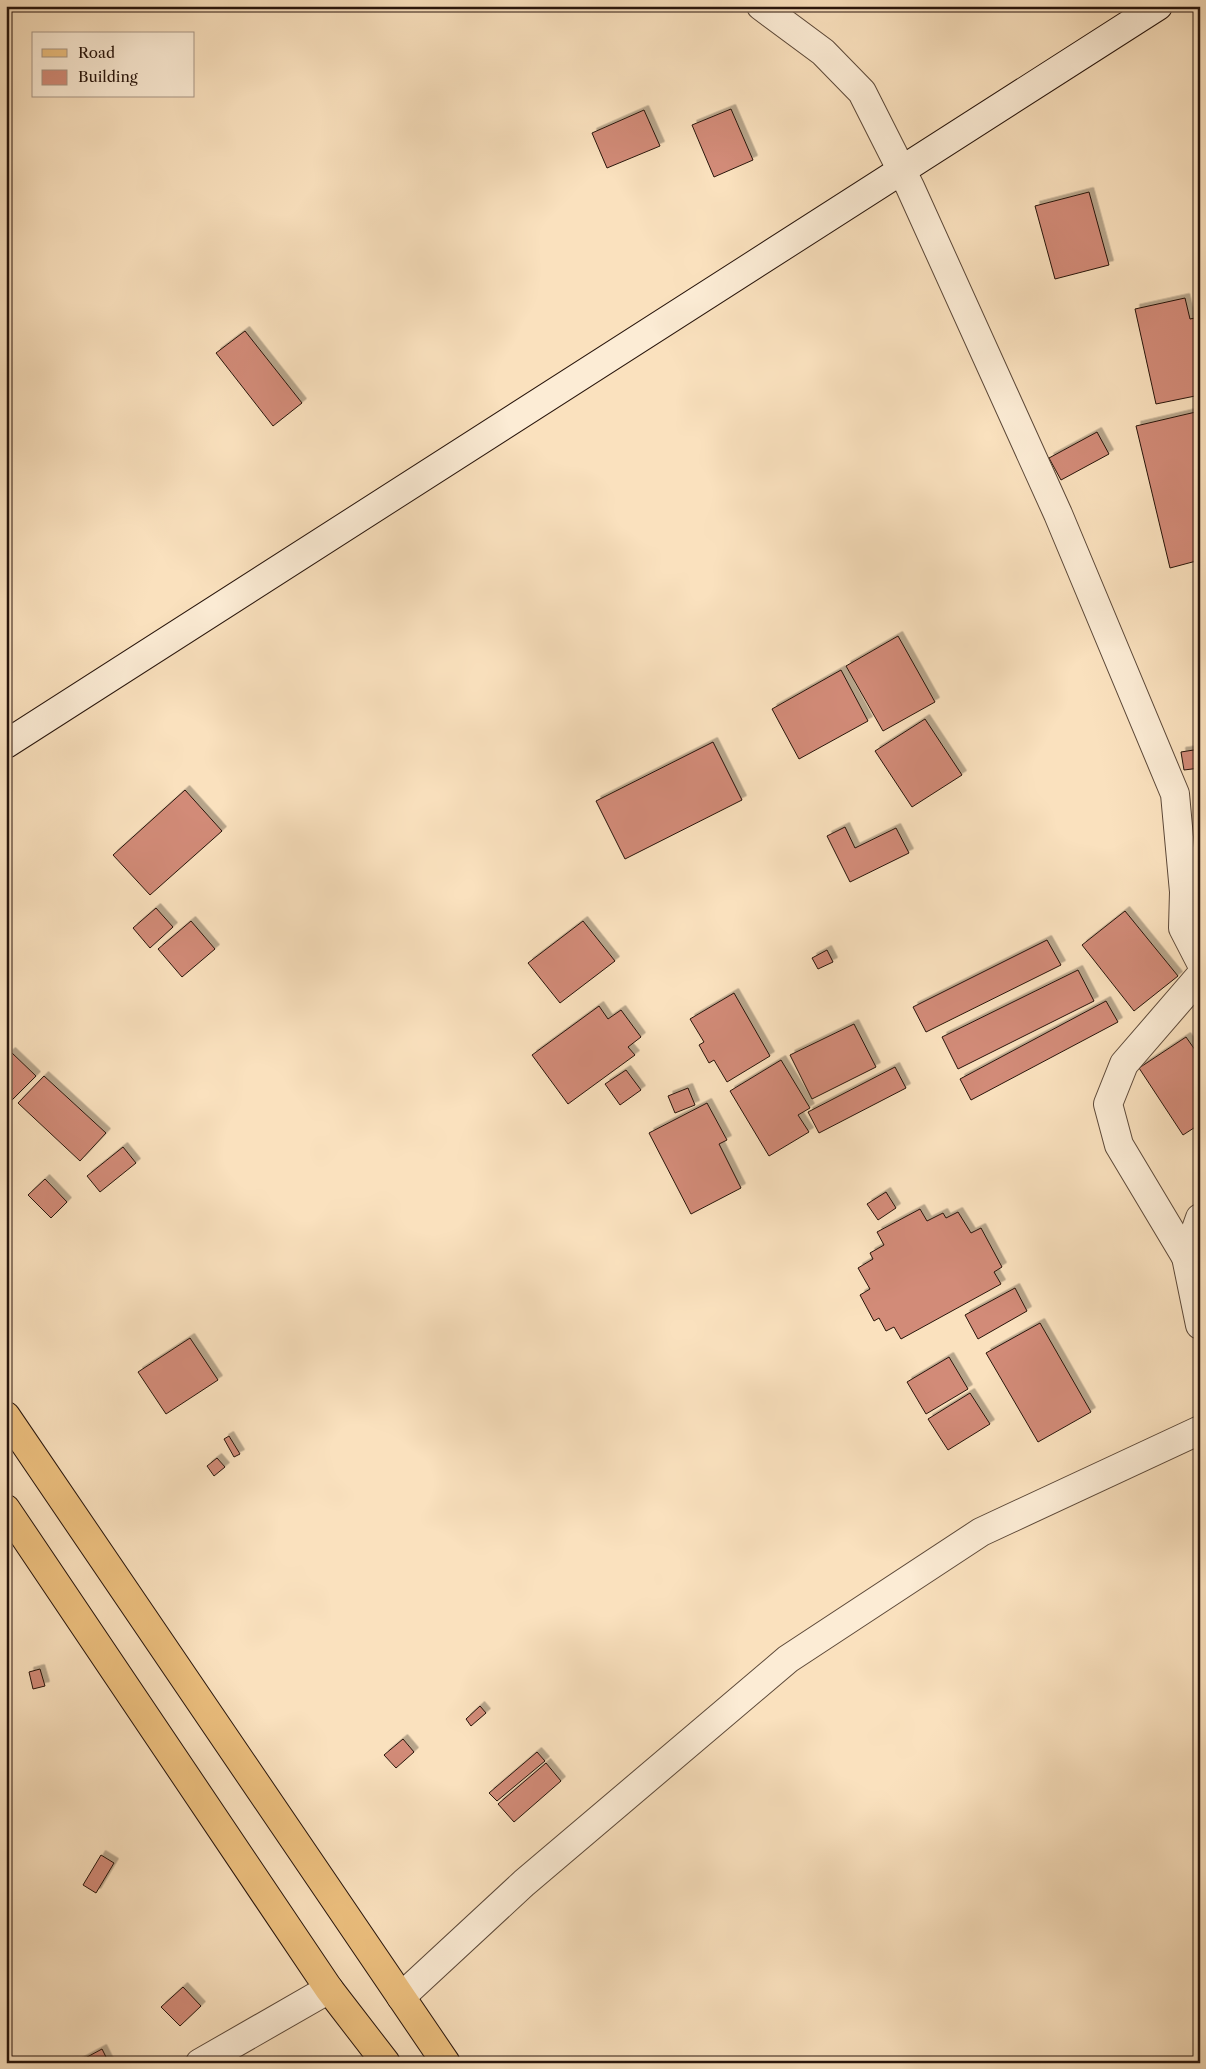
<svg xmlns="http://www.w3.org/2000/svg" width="1206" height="2069" font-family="'Libre Caslon Text',serif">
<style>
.building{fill:#d28b78;stroke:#28150c;filter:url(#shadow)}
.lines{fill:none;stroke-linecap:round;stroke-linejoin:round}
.street-casing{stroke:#5c4838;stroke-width:30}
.secondary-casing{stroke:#28150c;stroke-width:30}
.primary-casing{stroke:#28150c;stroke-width:30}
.street{stroke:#fcecd5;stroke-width:28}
.secondary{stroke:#fcecd5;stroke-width:28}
.primary{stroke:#edc07f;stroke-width:28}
</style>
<defs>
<filter id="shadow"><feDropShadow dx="4.5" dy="-4.5" stdDeviation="0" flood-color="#0004"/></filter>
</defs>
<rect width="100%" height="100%" fill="#fae1be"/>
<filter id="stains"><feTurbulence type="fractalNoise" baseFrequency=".004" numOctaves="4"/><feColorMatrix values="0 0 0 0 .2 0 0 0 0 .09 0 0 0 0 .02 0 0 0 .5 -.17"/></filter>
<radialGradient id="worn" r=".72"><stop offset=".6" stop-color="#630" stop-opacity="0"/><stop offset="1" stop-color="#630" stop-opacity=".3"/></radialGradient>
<!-- building -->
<g class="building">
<polygon points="731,109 753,160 714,177 692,125"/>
<polygon points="644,110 660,146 607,168 592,133"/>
<polygon points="1089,192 1109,265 1055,279 1035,206"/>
<polygon points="1185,298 1190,319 1200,317 1200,356 1197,356 1200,367 1200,395 1156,404 1135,309"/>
<polygon points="245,331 302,403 273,426 216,353"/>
<polygon points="1200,411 1200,560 1170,568 1136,426"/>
<polygon points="1097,432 1109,454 1061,480 1049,458"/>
<polygon points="898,636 935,702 883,731 846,666"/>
<polygon points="841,670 868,721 799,759 772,709"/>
<polygon points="925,719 962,775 912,807 875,751"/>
<polygon points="713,742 742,800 625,859 596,801"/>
<polygon points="1200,749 1200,768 1184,770 1181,752"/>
<polygon points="185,790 222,831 150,895 113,855"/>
<polygon points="845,827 855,848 896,828 909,853 850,882 827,836"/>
<polygon points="156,908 173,927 150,948 133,928"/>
<polygon points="1125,911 1178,976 1134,1011 1082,945"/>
<polygon points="191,921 215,949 182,977 158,949"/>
<polygon points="583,921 615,961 560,1003 528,963"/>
<polygon points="1047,940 1061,965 926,1032 913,1007"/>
<polygon points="827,950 833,962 818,969 812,958"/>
<polygon points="1078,970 1094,1001 958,1069 942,1037"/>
<polygon points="734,993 770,1056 727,1082 714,1060 709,1063 699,1045 704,1042 690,1019"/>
<polygon points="1106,1001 1118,1022 971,1100 960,1079"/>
<polygon points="599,1006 608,1019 621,1010 641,1037 628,1047 635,1055 568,1104 532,1055"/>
<polygon points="854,1024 876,1067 812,1099 790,1055"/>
<polygon points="1186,1037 1200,1057 1200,1124 1183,1135 1139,1068"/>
<polygon points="11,1052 36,1076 6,1106 6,1056"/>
<polygon points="781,1060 810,1108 798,1115 809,1132 769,1156 730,1091"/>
<polygon points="895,1067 906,1088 819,1133 808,1112"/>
<polygon points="626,1070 641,1090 620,1105 605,1084"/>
<polygon points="44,1076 106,1133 80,1161 18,1103"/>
<polygon points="688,1088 695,1105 675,1113 668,1096"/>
<polygon points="707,1103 727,1140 719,1144 741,1188 691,1214 649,1133"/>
<polygon points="123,1147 136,1163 100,1192 87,1176"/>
<polygon points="45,1179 67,1202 51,1218 28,1195"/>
<polygon points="886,1192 896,1208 878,1220 867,1204"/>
<polygon points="920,1209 927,1221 943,1213 946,1218 958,1212 971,1233 981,1228 1002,1267 994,1272 1001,1284 901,1339 894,1327 886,1331 879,1318 874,1321 860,1295 870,1289 858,1268 873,1259 870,1253 884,1245 877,1232"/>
<polygon points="1015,1288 1027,1311 978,1339 965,1315"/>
<polygon points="1040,1323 1091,1412 1038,1442 986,1353"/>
<polygon points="190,1338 218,1380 166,1414 138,1372"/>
<polygon points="949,1357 968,1389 926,1414 907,1382"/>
<polygon points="970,1393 990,1424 948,1450 928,1419"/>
<polygon points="229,1436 240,1454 234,1457 224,1439"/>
<polygon points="217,1458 225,1467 214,1476 207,1466"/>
<polygon points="40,1669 45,1686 33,1689 29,1672"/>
<polygon points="480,1706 486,1713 471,1726 466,1719"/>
<polygon points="403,1739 414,1752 396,1768 384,1755"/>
<polygon points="537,1752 545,1761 497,1801 489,1793"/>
<polygon points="546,1763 561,1781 514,1822 498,1804"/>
<polygon points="101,1855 114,1863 96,1893 83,1885"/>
<polygon points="183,1987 201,2006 180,2026 161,2007"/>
<polygon points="102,2049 109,2063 76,2063"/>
</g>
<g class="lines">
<defs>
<g id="street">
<polyline points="761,6 823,52 862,92 910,187 1058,514 1175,794 1184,892 1183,928 1200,961"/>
<polyline points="1200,1218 1186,1257 1200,1325"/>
<polyline points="1186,1257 1119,1145 1108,1104 1124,1064 1200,976"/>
<polyline points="401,1997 524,1883 788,1659 981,1532 1200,1430"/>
<polyline points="200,2063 329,1989"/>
</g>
<polyline id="secondary" points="6,744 1158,6"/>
<g id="primary">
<polyline points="6,1416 446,2063"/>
<polyline points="6,1509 329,1989 386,2063"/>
</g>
</defs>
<!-- street casing -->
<use href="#street" class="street-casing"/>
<!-- secondary casing -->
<use href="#secondary" class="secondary-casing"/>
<!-- primary casing -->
<use href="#primary" class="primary-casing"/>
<!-- street -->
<use href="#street" class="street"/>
<!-- secondary -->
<use href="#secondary" class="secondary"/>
<!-- primary -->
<use href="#primary" class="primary"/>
</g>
<!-- margin -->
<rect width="1206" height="2069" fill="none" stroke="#fae1be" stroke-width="25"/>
<rect x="8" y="8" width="1191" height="2054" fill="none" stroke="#28150c" stroke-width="2.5"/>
<rect x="12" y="12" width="1181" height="2044" fill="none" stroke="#28150c"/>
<!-- legend -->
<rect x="32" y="32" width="162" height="65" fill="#fcecd5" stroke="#a79685"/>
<rect x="42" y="49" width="25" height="8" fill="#edc07f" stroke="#a79685"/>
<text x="78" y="58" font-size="15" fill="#28150c">Road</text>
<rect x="42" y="70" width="25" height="15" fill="#d28b78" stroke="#a79685"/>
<text x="78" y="82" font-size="15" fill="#28150c">Building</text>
<rect width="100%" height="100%" filter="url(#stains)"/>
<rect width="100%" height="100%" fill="url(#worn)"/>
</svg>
